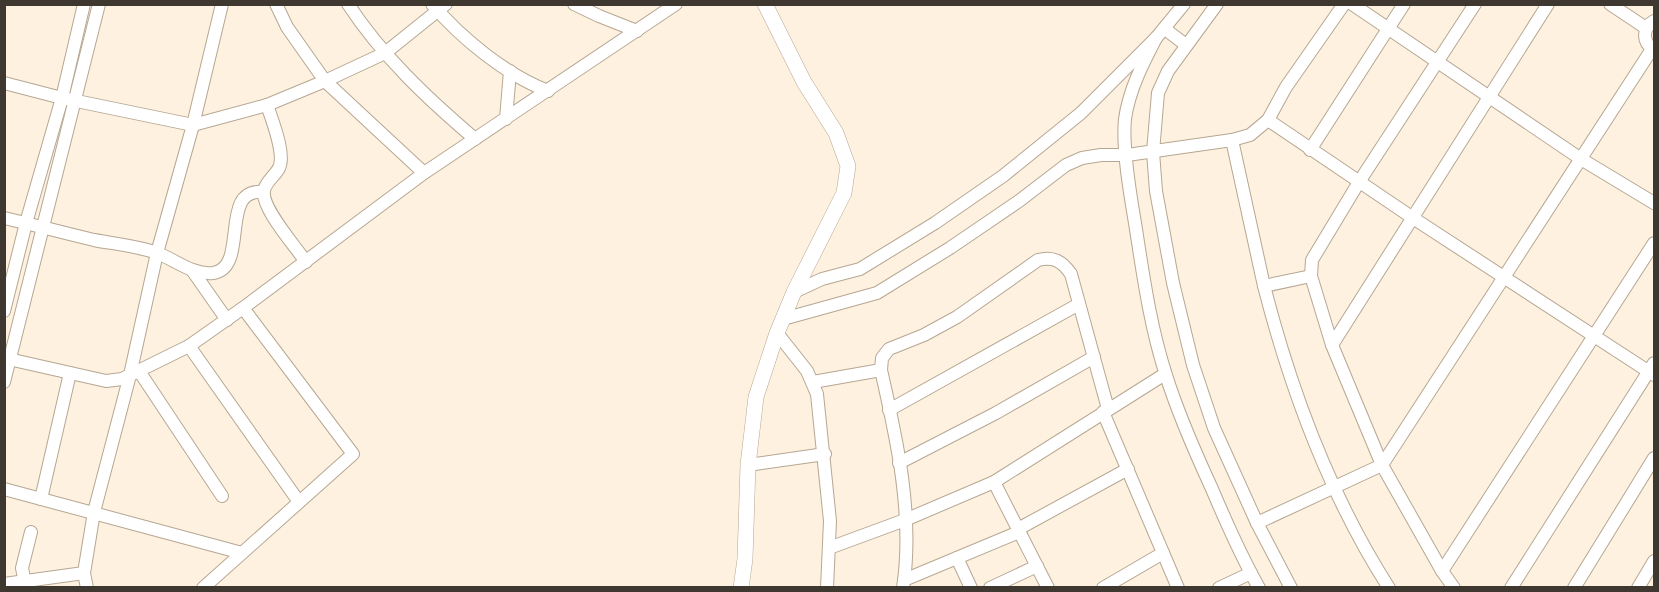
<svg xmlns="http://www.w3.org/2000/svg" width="1659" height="592" font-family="'Space Grotesk',sans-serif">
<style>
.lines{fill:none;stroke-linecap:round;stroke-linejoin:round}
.minor-casing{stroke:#b6a792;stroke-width:14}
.tertiary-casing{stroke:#b6a792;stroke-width:16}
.minor{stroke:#fff;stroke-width:12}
.tertiary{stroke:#fff;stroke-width:15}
</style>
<rect width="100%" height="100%" fill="#fef1e0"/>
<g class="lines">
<defs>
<g id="minor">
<polyline points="276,4 287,27 325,81 424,173"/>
<path d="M348,4C382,56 428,99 475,139"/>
<path d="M432,4C461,38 506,75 548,91"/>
<polyline points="574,4 599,16 637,31"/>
<polyline points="1217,4 1168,71 1158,93 1153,152 1156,191 1173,283 1193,365 1214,428 1257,523 1291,588"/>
<polyline points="1352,4 1581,159 1654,203"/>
<polyline points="1610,4 1646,28"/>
<path d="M1654,21C1642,28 1642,42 1654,50"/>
<polyline points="1165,29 1186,45"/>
<path d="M1156,38C1143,63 1129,90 1125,119C1122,147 1130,194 1135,223C1143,274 1150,326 1166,375C1178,414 1195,452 1212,489C1226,522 1241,556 1259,588"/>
<polyline points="4,83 62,98 193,125 267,105 325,81 385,53 446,4"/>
<path d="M267,105C272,120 286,154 279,168C275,176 265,182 264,191C261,208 296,247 306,262"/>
<polyline points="506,119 510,71"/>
<polyline points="1268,120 1413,218 1654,375"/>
<polyline points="1232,140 1250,135 1268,120 1286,87 1344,4"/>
<polyline points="1310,150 1404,4"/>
<path d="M4,218C35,225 64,233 94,240C115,244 138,246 157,253C176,260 192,275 213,273C250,268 218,187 263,192"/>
<polyline points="192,270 227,320"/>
<path d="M1264,286C1291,391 1330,496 1389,588"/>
<polyline points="794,292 822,279 860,269 935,223 1003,176 1081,113 1156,38 1184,4"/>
<polyline points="4,311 26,223 62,98 84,4"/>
<polyline points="783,319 877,293 950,248 1019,201 1066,165 1082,158 1101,155 1127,155 1232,140 1264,286 1311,276"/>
<polyline points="777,333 807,371 817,394 830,521 827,588"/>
<polyline points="1332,345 1548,4"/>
<polyline points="189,346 299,502"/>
<polyline points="4,358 106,381 122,379 189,346 243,308 424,173 676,4"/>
<path d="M881,370L882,358L889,349L924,335L957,317L1038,260C1053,256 1062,261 1071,274L1108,409"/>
<polyline points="139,371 222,496"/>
<polyline points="4,382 99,4"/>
<path d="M813,382L881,370C897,440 914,516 903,588"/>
<polyline points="889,410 1079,304"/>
<polyline points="1103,412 1178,588"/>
<polyline points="899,463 996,413 1094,357"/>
<polyline points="748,465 825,454"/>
<polyline points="994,482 1048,588"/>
<polyline points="4,489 242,553"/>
<polyline points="41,499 70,373"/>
<polyline points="1257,523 1382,465 1652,49"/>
<polyline points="1018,529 1128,469"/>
<polyline points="829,548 905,520 994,482 1165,374"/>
<polyline points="957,558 971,588"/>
<polyline points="1442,571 1654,243"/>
<polyline points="904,580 1019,532"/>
<polyline points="4,584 84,573"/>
<polyline points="26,588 22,568 31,532"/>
<polyline points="87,588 84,573 94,512 130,375 157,253 193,125 222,4"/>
<polyline points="203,588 353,454 243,308"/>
<polyline points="990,588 1037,566"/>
<polyline points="1103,588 1163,553"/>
<polyline points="1219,588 1251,573"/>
<polyline points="1454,588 1442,571 1382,465 1332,345 1311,276 1312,260 1359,182 1475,4"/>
<polyline points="1511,588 1654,363"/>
<polyline points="1574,588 1654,458"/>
<polyline points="1638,588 1654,561"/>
</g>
<polyline id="tertiary" points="741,588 745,559 748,465 756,397 777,333 794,292 844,193 848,166 836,133 804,82 765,4"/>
</defs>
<!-- minor casing -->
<use href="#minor" class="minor-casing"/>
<!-- tertiary casing -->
<use href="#tertiary" class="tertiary-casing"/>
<!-- minor -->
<use href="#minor" class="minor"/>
<!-- tertiary -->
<use href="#tertiary" class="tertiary"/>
</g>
<!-- border -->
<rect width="1659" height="592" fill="none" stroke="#3e3830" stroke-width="12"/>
</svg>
